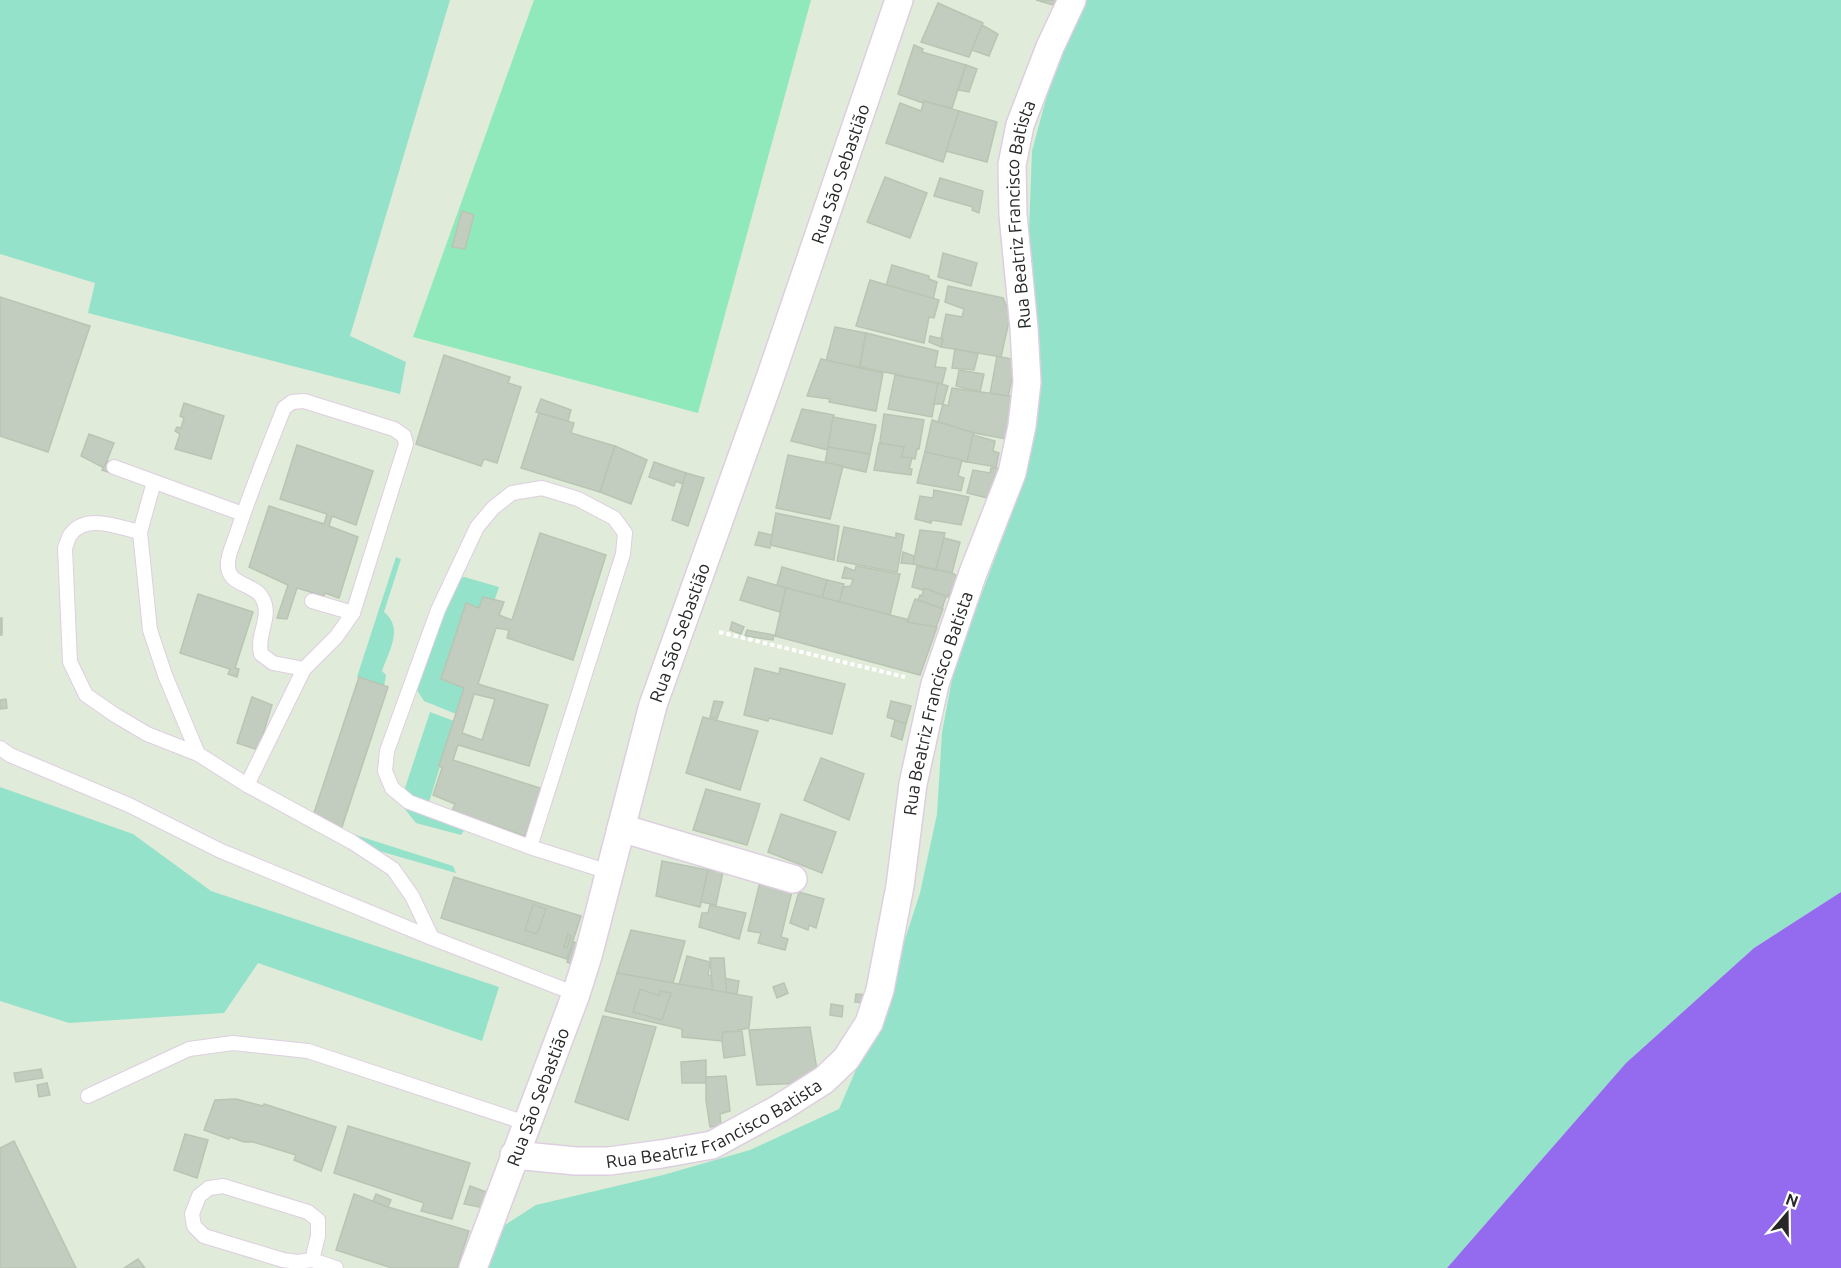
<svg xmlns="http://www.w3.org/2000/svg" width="1841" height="1268" font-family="Ubuntu,sans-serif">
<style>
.green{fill:#95e2cb}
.pitch{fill:#90e9ba}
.water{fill:#946bee}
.building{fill:#c3cdbf;stroke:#b9c5b3;stroke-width:1.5;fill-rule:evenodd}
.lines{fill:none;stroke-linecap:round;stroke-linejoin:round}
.lane-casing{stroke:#decee1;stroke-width:16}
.street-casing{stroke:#decee1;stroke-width:30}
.path{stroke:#fff;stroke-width:4;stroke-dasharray:4.5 3;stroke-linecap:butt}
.lane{stroke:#fff;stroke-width:14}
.street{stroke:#fff;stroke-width:27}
.labels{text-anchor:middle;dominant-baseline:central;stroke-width:5;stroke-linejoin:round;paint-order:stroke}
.street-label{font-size:18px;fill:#282828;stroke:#fff}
</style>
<rect width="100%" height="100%" fill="#e0ebd9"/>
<!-- green -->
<g class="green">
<polygon points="0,0 450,0 350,336 406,362 400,394 88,313 95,283 0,254"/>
<polygon points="1078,0 1841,0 1841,892 1754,948 1626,1063 1447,1268 484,1268 488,1236 536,1205 663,1175 750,1150 839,1109 868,1042 895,970 920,893 937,814 942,733 954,668 1025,478 1031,400 1027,284 1032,151 1064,32"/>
<path d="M396,557L401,559L384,612C404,628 389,651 382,671L386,675L384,686L357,677Z"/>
<polygon points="464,577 499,587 456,714 424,701 415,687 456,579"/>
<polygon points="430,712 454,721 426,812 466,827 461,835 416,823 404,808 404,791"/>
<polygon points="0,787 133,834 211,891 499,987 482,1041 258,963 224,1013 69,1023 0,1001"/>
<polygon points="340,830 453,866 456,873 337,839"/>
</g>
<!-- pitch -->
<polygon class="pitch" points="534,0 811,0 698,413 413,337"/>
<!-- water -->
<polygon class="water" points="1841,892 1841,1268 1447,1268 1626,1063 1754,948"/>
<!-- building -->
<g class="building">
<polygon points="1036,0 1057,0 1054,5"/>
<polygon points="938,3 983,23 969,57 921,42"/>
<polygon points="982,25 998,34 989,56 972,50"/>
<polygon points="914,45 923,49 922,52 966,65 952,108 924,101 923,103 898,94"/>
<polygon points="966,65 977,69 969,92 958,90"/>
<polygon points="924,101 959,111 943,162 886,143 900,103 921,111"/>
<polygon points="959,111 997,122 987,162 946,151"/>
<polygon points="885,177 927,193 910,238 867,222"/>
<polygon points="940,178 983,191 979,213 972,210 973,207 934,196"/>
<polygon points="462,211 474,215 465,249 452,247"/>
<polygon points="943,253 977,263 971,286 938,277"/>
<polygon points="892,265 929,276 929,279 937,282 933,300 886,286"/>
<polygon points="870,280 939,300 934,318 929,317 924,343 856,326"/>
<polygon points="948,286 1003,298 1013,322 1009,321 1001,357 941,347 943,339 941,338 946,314 962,317 964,309 945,302"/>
<polygon points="0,297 90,326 48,452 0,436"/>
<polygon points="835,327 866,333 860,367 826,361"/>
<polygon points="866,333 938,351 935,367 946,368 942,384 860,367"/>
<polygon points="930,336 943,339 941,347 929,342"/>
<polygon points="955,349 978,354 974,370 952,368"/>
<polygon points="444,355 510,377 508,383 521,387 497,463 484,459 481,466 416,444"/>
<polygon points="997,356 1016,360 1008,397 990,394"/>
<polygon points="821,359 883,373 876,411 829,402 830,399 807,396"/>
<polygon points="959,370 984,374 980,392 956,386"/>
<polygon points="895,375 938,383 932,417 888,409"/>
<polygon points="938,383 948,386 943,404 934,404"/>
<polygon points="952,388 1016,397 1006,439 974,433 938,422 943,404 948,406"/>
<polygon points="541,399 571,410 568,421 536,412"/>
<polygon points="184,403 224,416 211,459 175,449 180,434 175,431 177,427 181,428 184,418 180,416"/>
<polygon points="802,409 834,415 828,450 791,441"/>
<polygon points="539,413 574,423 571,433 615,446 600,492 521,468"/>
<polygon points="884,414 924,420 919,449 917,449 915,459 901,457 904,447 901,449 881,444 880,441"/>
<polygon points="833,417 876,425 870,454 828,447"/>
<polygon points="932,420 974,433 967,462 925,452"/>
<polygon points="89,434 114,443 104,468 81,456"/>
<polygon points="973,435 995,441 993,451 999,453 996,467 967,462"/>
<polygon points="879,443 904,447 901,457 912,458 909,469 912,469 911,475 874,470"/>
<polygon points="297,445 373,471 356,525 332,516 329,526 358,537 339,598 325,593 324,596 297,588 287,619 277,618 288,585 249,567 269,506 324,524 327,514 280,499"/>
<polygon points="615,446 647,460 631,504 600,492"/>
<polygon points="828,447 870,454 866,472 825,463"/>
<polygon points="925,452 962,460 958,476 964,478 961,491 917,483"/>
<polygon points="788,455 843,466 830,519 776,508"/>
<polygon points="107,461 115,463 111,473 102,470"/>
<polygon points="654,462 686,473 682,484 676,481 674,486 649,477"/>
<polygon points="991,468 1000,468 992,499 967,493 973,470 990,473"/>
<polygon points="686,473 704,478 688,526 672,520"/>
<polygon points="934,490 969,497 961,525 932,520 931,523 915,519 920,496 933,498"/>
<polygon points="776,513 839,526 834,560 770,545"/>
<polygon points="844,527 896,538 896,533 904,535 897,572 837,561"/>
<polygon points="920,530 945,533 936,570 913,564"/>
<polygon points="759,532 772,535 770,548 755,545"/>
<path d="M540,533L606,555L573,660L507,638L509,630L496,628L478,684L548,705L529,766L458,745L453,760L543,789L525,836L452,811L455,804L433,795L442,768L439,766L464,688L441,679L466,603L479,608L483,597L504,602L499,615L512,620ZM474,694L495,699L482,740L462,733Z"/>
<polygon points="944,538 960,542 952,573 936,570"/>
<polygon points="903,552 914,556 913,564 901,563"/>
<polygon points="856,566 900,574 890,615 839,602 843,587 851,586 853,579 842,578 845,567 855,571"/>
<polygon points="917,566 952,573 964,580 958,598 949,594 948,597 912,587"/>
<polygon points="782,567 827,580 822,599 777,585"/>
<polygon points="748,577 786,588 780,612 740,600"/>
<polygon points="827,580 844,584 839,602 822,599"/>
<polygon points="786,588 937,627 920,675 775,636"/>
<polygon points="924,588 946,596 942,609 918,600 920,595 922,596"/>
<polygon points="198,594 253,612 235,668 239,669 237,677 228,674 230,669 180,653"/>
<polygon points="915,599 943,609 936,627 907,622"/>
<rect x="0" y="618" width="2" height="17"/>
<polygon points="732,622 744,627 741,634 730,630"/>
<polygon points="747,630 774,635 773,640 745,636"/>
<polygon points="755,668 779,674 780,668 845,684 832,734 769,718 768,721 744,715"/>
<polygon points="359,677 388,687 341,830 312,819"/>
<polygon points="252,697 272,705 258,750 237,743"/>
<polygon points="6,699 7,708 0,709 0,700"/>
<polygon points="714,701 723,702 717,719 710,717"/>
<polygon points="891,701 911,706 906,724 887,717"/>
<polygon points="703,717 758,731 740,790 686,773"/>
<polygon points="895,720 906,724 902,740 891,736"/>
<polygon points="821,758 864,774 849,820 804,800"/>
<polygon points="706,789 760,804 747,845 693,830"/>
<polygon points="781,814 836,832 822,873 768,852"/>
<polygon points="662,861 708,870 700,907 656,896"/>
<polygon points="708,870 723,872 716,905 701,902"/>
<polygon points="454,877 581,916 567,959 441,918"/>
<polygon points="761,878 793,887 781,937 788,939 785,950 758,943 761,933 748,931"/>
<polygon points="799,892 824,899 816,928 809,925 808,930 790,923"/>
<polygon points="533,905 546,909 537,934 525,930"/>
<polygon points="710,905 746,913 739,939 699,927 702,913 708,913"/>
<polygon points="631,930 685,941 673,983 617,973"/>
<polygon points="568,934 571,936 567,948 564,947"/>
<polygon points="574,942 589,947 582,968 567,962"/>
<polygon points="687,956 710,962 708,975 739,981 737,994 679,985"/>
<polygon points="710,958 724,958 727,999 729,1000 730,1006 714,1008"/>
<polygon points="617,973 752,997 749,1028 738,1030 738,1032 723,1032 722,1041 682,1037 682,1029 605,1011"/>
<polygon points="784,983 788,993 777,998 773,987"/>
<polygon points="640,989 659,996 660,991 671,993 662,1020 633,1012"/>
<polygon points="856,994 868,995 867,1003 855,1002"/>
<polygon points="831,1004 843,1006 842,1017 830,1015"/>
<polygon points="603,1016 656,1027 628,1120 575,1102"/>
<polygon points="810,1027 818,1076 805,1083 757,1085 749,1030"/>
<polygon points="742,1031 745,1055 724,1058 722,1041 723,1032"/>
<polygon points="706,1060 706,1083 682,1083 681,1062"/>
<polygon points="41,1069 43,1078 16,1082 14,1073"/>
<polygon points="726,1076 730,1111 720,1114 721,1126 710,1127 706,1100 706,1077"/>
<polygon points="47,1083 50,1095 39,1097 37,1085"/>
<polygon points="236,1099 263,1106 264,1104 336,1127 321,1171 294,1160 296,1155 253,1142 244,1142 230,1137 229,1139 204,1130 215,1100"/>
<polygon points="348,1126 470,1163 452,1219 421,1211 424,1203 334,1173"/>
<polygon points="185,1134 208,1140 197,1178 174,1170"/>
<polygon points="14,1141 76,1268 0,1268 0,1148"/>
<polygon points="470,1186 489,1193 484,1208 464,1204"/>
<polygon points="354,1194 388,1207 469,1231 457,1268 392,1268 336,1250"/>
<polygon points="376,1194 391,1200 388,1207 373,1201"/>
<polygon points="138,1259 145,1268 124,1268"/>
</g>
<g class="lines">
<defs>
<g id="lane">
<path d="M304,401L394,429L404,436L406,444L353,613L336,637L304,669L273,663L261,654C256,632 274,616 261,596C252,583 226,585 228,563C228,554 234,542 237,533C251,490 268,449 284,408L292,402Z"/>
<polyline points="114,467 243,514"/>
<polyline points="140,532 154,482"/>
<polyline points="312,601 353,613"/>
<polyline points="0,748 10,755 129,805 221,851 432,938 576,994"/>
<path d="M198,754L165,675L150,630L140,532C119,528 87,513 71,534C68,537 67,544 65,548L70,662L86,695L115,715L147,734L198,754L247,785L352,842L393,869L412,896L432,938"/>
<polyline points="247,785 304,669"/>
<polyline points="530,847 623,554 625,533 614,518 578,499 542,488 512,493 493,508 477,527 438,610 387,751 385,771 392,788 409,802 530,847 609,872"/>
<polyline points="88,1096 189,1049 233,1043 308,1051 526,1123"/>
<polyline points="312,1260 318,1236 318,1220 308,1212 223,1186 209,1188 199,1196 192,1214 194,1226 204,1236 283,1260 297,1262 312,1260 336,1268"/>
</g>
<g id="street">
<polyline points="621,828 793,879"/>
<path id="s1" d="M514,1155L576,1161H609L661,1154L712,1145L780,1108L824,1080L846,1059L869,1023L880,990L900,886L913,784L935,684L973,573L1012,473L1022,426L1027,382L1024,328L1013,215L1012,165L1020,125L1050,47L1072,0"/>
<path id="s2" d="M473,1268L576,994L588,956L653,705L770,378L899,0"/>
</g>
</defs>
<!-- lane casing -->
<use href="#lane" class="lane-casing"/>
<!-- street casing -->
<use href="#street" class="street-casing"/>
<!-- path -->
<polyline class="path" points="719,632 905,677"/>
<!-- lane -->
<use href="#lane" class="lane"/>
<!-- street -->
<use href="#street" class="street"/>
</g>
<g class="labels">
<!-- street labels -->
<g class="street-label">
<text stroke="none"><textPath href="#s2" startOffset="1155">Rua São Sebastião</textPath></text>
<text stroke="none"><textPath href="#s1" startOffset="1234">Rua Beatriz Francisco Batista</textPath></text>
<text stroke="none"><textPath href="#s2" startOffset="669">Rua São Sebastião</textPath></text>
<text stroke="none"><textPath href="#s1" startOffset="730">Rua Beatriz Francisco Batista</textPath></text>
<text stroke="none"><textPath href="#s2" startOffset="183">Rua São Sebastião</textPath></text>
<text stroke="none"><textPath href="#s1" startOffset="208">Rua Beatriz Francisco Batista</textPath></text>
</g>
</g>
<!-- north arrow -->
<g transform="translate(1787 1214) rotate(20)" stroke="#ffffff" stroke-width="4.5" paint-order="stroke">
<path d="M0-4.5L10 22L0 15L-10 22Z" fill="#282828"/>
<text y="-9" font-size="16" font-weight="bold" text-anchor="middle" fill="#282828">N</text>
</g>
</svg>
